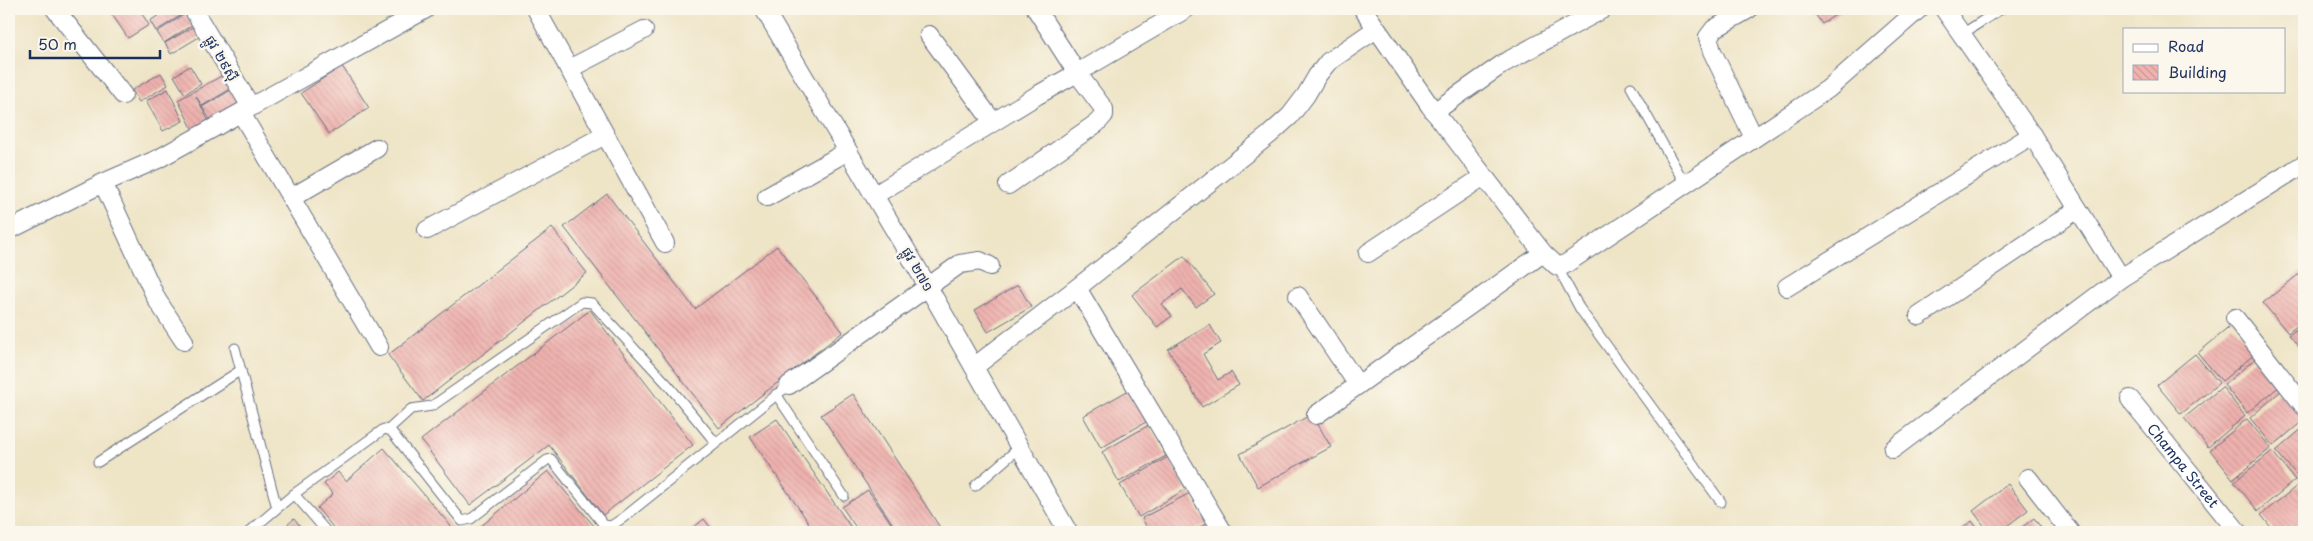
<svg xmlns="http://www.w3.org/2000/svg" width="2313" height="541" font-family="'Playpen Sans','Noto Sans Khmer',sans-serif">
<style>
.building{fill:url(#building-back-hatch)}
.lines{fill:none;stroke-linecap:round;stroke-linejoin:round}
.service-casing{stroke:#656e82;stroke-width:11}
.minor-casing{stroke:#656e82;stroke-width:20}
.service{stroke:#fff;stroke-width:9}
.minor{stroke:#fff;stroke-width:18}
.labels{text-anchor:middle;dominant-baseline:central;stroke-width:5;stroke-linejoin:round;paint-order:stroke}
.street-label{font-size:14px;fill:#1b2f5e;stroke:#fbf7ec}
</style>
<defs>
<pattern id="building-back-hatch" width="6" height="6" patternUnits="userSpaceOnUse" patternTransform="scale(1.25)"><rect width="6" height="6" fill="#efb2ae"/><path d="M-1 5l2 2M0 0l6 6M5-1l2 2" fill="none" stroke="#cc9998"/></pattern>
</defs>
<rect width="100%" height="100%" fill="#fbf7ec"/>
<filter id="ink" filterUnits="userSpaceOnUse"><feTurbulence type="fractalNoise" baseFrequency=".02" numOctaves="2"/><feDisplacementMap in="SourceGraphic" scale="10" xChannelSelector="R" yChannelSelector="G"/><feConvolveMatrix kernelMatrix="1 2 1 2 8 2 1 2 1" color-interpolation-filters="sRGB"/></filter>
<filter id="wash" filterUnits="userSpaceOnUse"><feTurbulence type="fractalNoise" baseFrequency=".0096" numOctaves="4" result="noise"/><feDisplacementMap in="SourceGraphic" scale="20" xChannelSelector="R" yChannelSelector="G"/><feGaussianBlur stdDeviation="1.12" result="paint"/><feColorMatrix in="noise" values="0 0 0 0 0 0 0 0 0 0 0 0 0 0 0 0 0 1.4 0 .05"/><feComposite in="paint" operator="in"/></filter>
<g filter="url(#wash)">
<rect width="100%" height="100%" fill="#eee4c6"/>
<g id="blocks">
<!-- building -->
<g class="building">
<polygon points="117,9 139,9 149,25 128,38 111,13"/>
<polygon points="168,9 179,9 183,14 156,31 150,21"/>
<polygon points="1812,9 1844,9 1822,24"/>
<polygon points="185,14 192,25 164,43 157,32"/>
<polygon points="193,27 199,37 171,54 165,43"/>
<polygon points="190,66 201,84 185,94 174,76"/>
<polygon points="342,66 369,108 329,134 301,93"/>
<polygon points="161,73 168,85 139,102 132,90"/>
<polygon points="225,74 232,88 202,106 196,96 209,122 193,130 178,100"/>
<polygon points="168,89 183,121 163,131 146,101"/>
<polygon points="233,89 241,103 211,121 202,107"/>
<polygon points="607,194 695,309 777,246 843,332 719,428 564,227"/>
<polygon points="552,228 587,273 423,401 388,355"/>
<polygon points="1184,256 1214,294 1196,307 1182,289 1162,304 1172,316 1157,327 1132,295"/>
<polygon points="2304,270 2304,320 2288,333 2263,303"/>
<polygon points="1018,285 1031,307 988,332 975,310"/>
<polygon points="590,310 693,445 603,515 549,445 470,505 421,440"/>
<polygon points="2304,323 2304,353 2289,335"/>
<polygon points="1210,325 1221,343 1203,354 1218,380 1231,372 1239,385 1202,407 1168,349"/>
<polygon points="2232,325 2256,353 2222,381 2198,353"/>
<polygon points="2195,354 2219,383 2181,414 2157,385"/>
<polygon points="2257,357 2281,385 2247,413 2224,385"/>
<polygon points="2222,387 2245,416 2208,447 2184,418"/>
<polygon points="2283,389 2304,414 2304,420 2273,446 2250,418"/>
<polygon points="1129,390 1146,422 1101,448 1083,416"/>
<polygon points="853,394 943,532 898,532 821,415"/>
<polygon points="1312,414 1331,447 1258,487 1240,454"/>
<polygon points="777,419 854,532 815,532 750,437"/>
<polygon points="2247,419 2271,448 2233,479 2210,450"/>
<polygon points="1149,425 1166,456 1119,482 1102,452"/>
<polygon points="2304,427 2304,476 2300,479 2276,451"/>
<polygon points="384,448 456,532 337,532 317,508 333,494 324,484 338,472 346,481"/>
<polygon points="2272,451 2295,480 2258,511 2234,482"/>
<polygon points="1168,457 1186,489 1139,517 1120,485"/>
<polygon points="548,471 599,532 474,532"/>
<polygon points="2008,484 2028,510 1999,532 1989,532 1973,511"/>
<polygon points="2298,485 2304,492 2304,528 2299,532 2275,532 2261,515"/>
<polygon points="868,490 897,532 859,532 842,507"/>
<polygon points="1190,493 1206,524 1189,532 1149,532 1142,518"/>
<polygon points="2034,518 2044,532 2016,532"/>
<polygon points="294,519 305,532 279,532"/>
<polygon points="704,519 714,532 688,532"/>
<polygon points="1972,521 1980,532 1958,532"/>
<polygon points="1208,526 1212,532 1196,532"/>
</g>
</g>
</g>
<g filter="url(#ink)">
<use href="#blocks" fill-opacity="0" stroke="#656e82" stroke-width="1"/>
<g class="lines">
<defs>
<g id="service">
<polyline points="1962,34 2001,9"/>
<polyline points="1631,87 1685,184"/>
<polyline points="1557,266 1580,309 1721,502"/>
<polyline points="235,348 277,508"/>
<polyline points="776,394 844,496"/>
<polyline points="389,429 411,409 432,406 582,302 592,303 669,386 715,442"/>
<polyline points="98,462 241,370"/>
<polyline points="975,486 1019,448"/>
<polyline points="294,494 327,532"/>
<polyline points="249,532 294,494 384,429 391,431 462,521 471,519 547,460 551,459 604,525 611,526 623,518 789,385"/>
</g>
<g id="minor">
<polyline points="55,9 123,95"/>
<polyline points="193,9 251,107"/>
<polyline points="536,9 665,243"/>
<polyline points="764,9 927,285 1068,532"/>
<polyline points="1363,9 1430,106 1543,253 1557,266 1564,265 1828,89 1919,9"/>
<polyline points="1749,9 1714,29 1708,37 1712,51 1754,138"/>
<polyline points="1944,9 2032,135 2121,278"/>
<polyline points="929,35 993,122"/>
<polyline points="569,69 644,30"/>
<polyline points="1434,112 1504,63 1603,9"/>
<polyline points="241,113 379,347"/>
<polyline points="103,183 157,300 184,341"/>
<polyline points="1008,185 1097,123 1104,115 1104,109 1077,73 1186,9"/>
<polyline points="875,195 1036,96 1077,73 1036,9"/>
<polyline points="767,197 848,151"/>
<polyline points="291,198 377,148"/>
<polyline points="9,230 103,183 158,159 426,9"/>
<polyline points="427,230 605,135"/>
<polyline points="1368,253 1484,176"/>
<polyline points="1787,287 2032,135"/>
<polyline points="1077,288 1223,532"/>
<polyline points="1298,296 1358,385"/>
<polyline points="1919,316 2078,209"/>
<polyline points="2235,318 2304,406"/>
<polyline points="974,367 1077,288 1269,135 1290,116 1306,95 1317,76 1328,62 1376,29"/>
<polyline points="789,385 960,264 980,261 990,266"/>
<path id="s1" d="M2130,399L2238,532"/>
<polyline points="1316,415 1543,253"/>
<polyline points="1893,449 2121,278 2304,164"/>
<polyline points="2028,478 2070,532"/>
</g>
</defs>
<!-- service casing -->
<use href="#service" class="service-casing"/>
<!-- minor casing -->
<use href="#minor" class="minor-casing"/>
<!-- service -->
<use href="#service" class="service"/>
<!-- minor -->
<use href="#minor" class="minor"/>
</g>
</g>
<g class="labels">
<!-- street labels -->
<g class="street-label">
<text transform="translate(222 58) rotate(60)">ផ្លូវ ២៩ស៊ី</text>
<text transform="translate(918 269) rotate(60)">ផ្លូវ ២៧១</text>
<text stroke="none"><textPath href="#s1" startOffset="85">Champa Street</textPath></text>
</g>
</g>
<!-- margin -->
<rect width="2313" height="541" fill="none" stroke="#fbf7ec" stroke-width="30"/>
<!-- legend -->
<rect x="2123" y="28" width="162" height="65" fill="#fbf7ec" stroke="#a1a7b3"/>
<rect x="2133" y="44" width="25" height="8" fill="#ffffff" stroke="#a1a7b3"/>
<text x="2168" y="52" font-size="15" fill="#1b2f5e">Road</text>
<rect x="2133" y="65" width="25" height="15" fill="url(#building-back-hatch)" stroke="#a1a7b3"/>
<text x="2168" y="78" font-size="15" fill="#1b2f5e">Building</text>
<!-- scale -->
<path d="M30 50v8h130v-8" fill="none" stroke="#1b2f5e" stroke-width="2.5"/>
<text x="38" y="50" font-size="15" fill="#1b2f5e" stroke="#fbf7ec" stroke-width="4" paint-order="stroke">50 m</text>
</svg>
